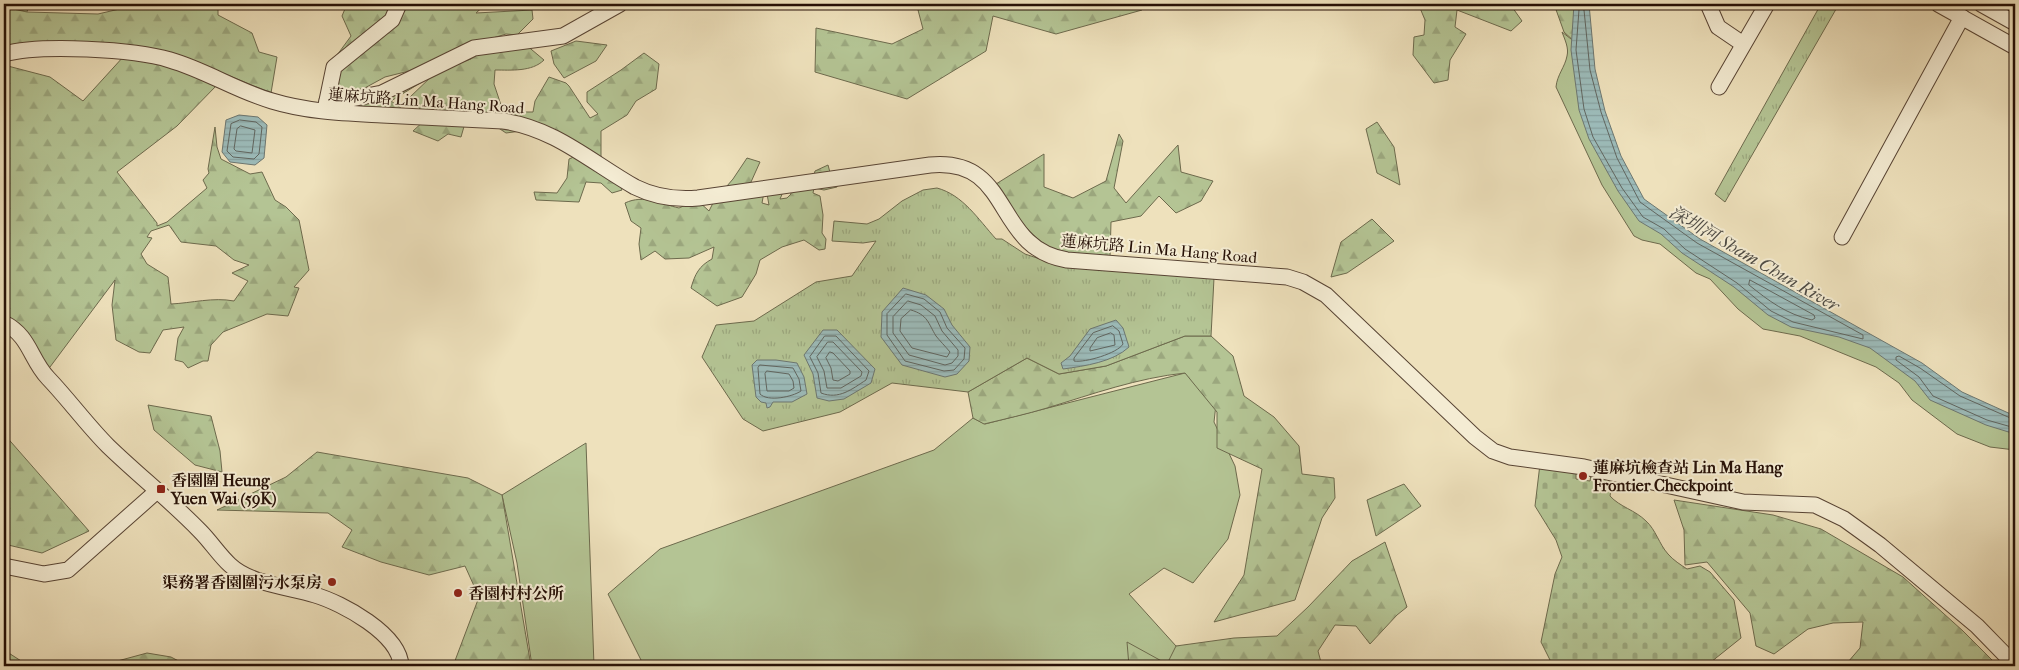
<svg xmlns="http://www.w3.org/2000/svg" width="2019" height="670" font-family="'IM FELL French Canon','Noto Serif SC',serif">
<style>
.grass{fill:#b4c494;stroke:#6d6a4d}
.forest{fill:url(#forest-firs);stroke:#6d6a4d;fill-rule:evenodd}
.cemetery{fill:url(#cemetery-stones);stroke:#6d6a4d}
.park{fill:url(#park-tufts);stroke:#6d6a4d}
.water{fill:url(#water-rules);stroke:#6d7771}
.lines{fill:none;stroke-linecap:round;stroke-linejoin:round}
.shore{stroke:#616660;stroke-width:1}
.minor-casing{stroke:#584434;stroke-width:17}
.minor{stroke:#f4ecd3;stroke-width:15}
.poi-dot{fill:#8f2418;stroke:#f4ecd3;stroke-width:2}
.labels{text-anchor:middle;dominant-baseline:central;stroke-width:4;stroke-linejoin:round;paint-order:stroke}
.street-label{font-size:16px;fill:#261006;stroke:#f4ecd3}
.poi-label{font-size:16px;font-weight:bold;fill:#261006;stroke:#f4ecd3;text-anchor:start}
.water-label{font-size:18px;font-style:italic;fill:#4f4c45;stroke:#f4ecd3}
</style>
<defs>
<pattern id="forest-firs" width="22" height="20" patternUnits="userSpaceOnUse" patternTransform="scale(1.25)"><rect width="22" height="20" fill="#b4c494"/><path d="M5 1l3.5 6h-7zM16 11l3.5 6h-7z" fill="#9ba77e"/></pattern>
<pattern id="cemetery-stones" width="16" height="16" patternUnits="userSpaceOnUse" patternTransform="scale(1.25)"><rect width="16" height="16" fill="#b4c494"/><path d="M2 7V4a2 2 0 0 1 4 0v3zM10 15v-3a2 2 0 0 1 4 0v3z" fill="#9ba77e"/></pattern>
<pattern id="park-tufts" width="24" height="20" patternUnits="userSpaceOnUse" patternTransform="scale(1.25)"><rect width="24" height="20" fill="#b4c494"/><path d="M3 7l-1-3M5 7V3M7 7l1-3M15 17l-1-3M17 17v-4M19 17l1-3" fill="none" stroke="#9ba77e"/></pattern>
<pattern id="water-rules" width="6" height="5" patternUnits="userSpaceOnUse" patternTransform="scale(1.25)"><rect width="6" height="5" fill="#9cbbb9"/><path d="M0 2.5h6" fill="none" stroke="#86a09e"/></pattern>
</defs>
<rect width="100%" height="100%" fill="#eee1bc"/>
<filter id="stains"><feTurbulence type="fractalNoise" baseFrequency=".004" numOctaves="4"/><feColorMatrix values="0 0 0 0 .2 0 0 0 0 .09 0 0 0 0 .02 0 0 0 .5 -.17"/></filter>
<radialGradient id="worn" r=".72"><stop offset=".6" stop-color="#630" stop-opacity="0"/><stop offset="1" stop-color="#630" stop-opacity=".3"/></radialGradient>
<!-- grass -->
<g class="grass">
<polygon points="4,4 29,4 27,12 4,7"/>
<path d="M1562,32L1580,46L1626,190L1664,227L2015,423V450L1990,447L1957,434L1912,400L1899,383L1876,367L1800,336L1763,329L1738,309L1710,279L1696,273L1660,244L1642,240L1634,236L1602,185L1556,87C1557,75 1565,67 1567,56C1569,48 1565,40 1562,32Z"/>
<polygon points="1185,373 1216,404 1214,422 1235,466 1240,495 1228,539 1193,583 1164,568 1129,594 1176,646 1216,666 977,666 975,663 909,666 644,666 608,594 660,549 934,450 973,418 985,424"/>
<polygon points="586,443 594,666 532,666 517,563 502,495"/>
</g>
<!-- forest -->
<g class="forest">
<polygon points="141,4 218,4 218,15 252,33 259,52 277,57 271,93 179,55 4,49 4,7 27,12 98,14"/>
<polygon points="347,4 486,4 476,13 532,10 533,19 517,35 506,34 460,48 409,71 385,77 350,96 335,95 332,62 351,36 342,16"/>
<polygon points="931,4 1139,4 1142,10 1056,34 993,16 986,51 907,99 815,72 816,28 892,44 923,29 918,10"/>
<polygon points="1422,4 1510,4 1522,21 1511,31 1457,10 1455,27 1466,34 1450,60 1448,80 1434,83 1413,55 1414,37 1424,35 1425,20 1420,8"/>
<polygon points="1554,4 1579,4 1575,42 1564,32"/>
<path d="M519,39L544,60C532,72 511,70 495,70L494,84L502,108L515,105L521,112H533L535,101L549,77L566,83L569,86L590,118L598,114L587,102V92L621,70L644,53L659,64L656,89L636,101L627,115L601,131V164L615,174L622,190L612,193L601,183L586,182L579,202L536,200L534,192L557,193L567,178L569,159L588,151L536,129L506,133L491,123H465L461,137L448,134L438,141L413,131L425,120L422,111L409,98L433,75L391,101L405,111L333,108L471,59L488,44Z"/>
<polygon points="576,41 607,45 596,61 564,78 554,64 551,51"/>
<path d="M124,56L171,65L218,84L177,126L117,172L157,223V226L167,222L207,188L203,180L209,173L208,169L215,127L217,147L221,159L250,174L262,172L275,200L286,207L299,220L309,270L294,287L299,288L288,316L267,314L223,332L211,345L208,361H203L188,368L183,362L175,360L178,338L184,327L163,330L150,353L139,352L116,340L112,305L115,280L47,371L4,318V65L50,77L83,101ZM169,225L181,242L216,246L234,260L249,265L232,273L248,281L234,301C213,297 192,303 171,304L168,277L147,264L141,254L152,238L147,237L151,231Z"/>
<polygon points="1377,122 1394,147 1400,185 1377,173 1366,129"/>
<path d="M1119,134L1123,141L1114,188L1126,203L1178,145L1181,172L1213,181L1201,201L1176,213L1159,196L1141,216L1111,222L1110,258C1097,257 1083,257 1070,255C1034,248 1014,212 996,184L1044,154V187L1073,198L1106,181Z"/>
<path d="M747,158L760,162L751,182L764,192L762,203L769,205L767,194L783,192L780,199L787,198L791,194L788,182H812L815,171L828,165L831,176H839L837,187L824,190L814,188L813,193L820,196L823,215L822,233L826,239L825,249L819,250L804,240L782,247L760,260L756,274L742,297L717,306L691,288C695,274 699,266 712,259L714,247L689,258L665,259L655,251L641,260L639,244L641,228L631,221L625,203C644,194 661,204 679,208L697,200L709,211L714,201L733,179Z"/>
<polygon points="1372,219 1394,241 1347,273 1331,277 1341,242"/>
<path d="M1185,336H1211L1233,356L1244,396L1274,417L1299,446L1302,474L1334,478L1335,498L1322,518L1295,600L1214,622L1244,575L1262,469L1217,448V412L1185,373C1137,378 1093,394 1047,408C1027,414 1005,419 984,424L973,418L968,392L1027,358L1059,374L1106,366Z"/>
<polygon points="148,405 211,416 220,451 222,472 195,465 154,430"/>
<polygon points="4,434 89,531 42,553 4,544"/>
<polygon points="317,452 468,478 502,495 531,666 453,666 479,597 465,566 429,575 381,562 342,547 352,530 328,513 217,510 286,477"/>
<polygon points="1404,484 1421,506 1376,536 1367,500"/>
<polygon points="1674,500 1773,515 1821,529 1903,577 1963,631 1998,666 1850,666 1848,662 1860,648 1863,622 1833,623 1808,629 1774,654 1756,646 1750,613 1707,562 1685,565 1684,530"/>
<polygon points="1385,542 1407,607 1397,615 1370,644 1356,626 1335,625 1318,651 1322,666 1129,666 1127,642 1167,664 1176,646 1234,638 1277,636 1308,607 1352,561"/>
<polygon points="4,650 29,666 4,666"/>
<polygon points="147,653 171,657 188,666 99,666"/>
</g>
<!-- cemetery -->
<path class="cemetery" d="M1540,464L1576,471V479L1590,481L1591,474L1613,478L1610,496C1620,507 1635,510 1646,521C1656,530 1659,544 1668,554C1673,560 1681,565 1687,569L1700,566L1710,572L1734,600L1741,638L1706,666H1553L1541,642L1555,574L1562,557L1556,540L1535,506Z"/>
<!-- park -->
<g class="park">
<polygon points="1821,4 1839,4 1725,202 1715,194"/>
<path d="M937,188C963,195 978,219 996,239H1002L1025,254L1064,267L1214,278L1211,336H1185L1106,366L1059,374L1027,358L968,392L892,383L840,412L763,431L743,419L702,357L716,325L754,321L816,282L852,276L876,241L863,243L832,241L834,221L867,224L879,219L902,201L923,190Z"/>
</g>
<!-- water -->
<g class="water">
<polygon points="1574,4 1589,4 1595,69 1605,111 1621,156 1644,199 1700,239 1922,363 1962,392 2015,416 2015,434 1986,425 1930,400 1915,381 1870,348 1839,337 1791,327 1768,315 1734,287 1682,253 1661,234 1639,221 1618,191 1589,139 1579,110 1571,50"/>
<polygon points="239,115 258,117 267,125 264,158 255,165 230,162 222,152 226,120"/>
<polygon points="903,288 926,295 944,309 952,325 970,347 969,361 957,374 945,377 902,365 881,337 882,312"/>
<path d="M1116,320L1123,328L1129,347C1113,362 1085,366 1063,369L1061,363L1070,356L1090,329Z"/>
<polygon points="823,330 837,330 875,369 871,383 844,399 829,401 817,398 813,374 804,355"/>
<polygon points="757,360 776,360 797,363 804,377 807,394 792,402 773,402 770,407 767,408 766,403 761,402 756,397 752,365"/>
</g>
<g class="lines">
<!-- shore -->
<g class="shore">
<polygon points="1581,8 1584,10 1590,70 1601,112 1617,158 1640,202 1697,243 1863,335 1863,339 1793,322 1771,311 1737,283 1685,249 1664,229 1643,217 1622,188 1593,137 1584,109 1576,50 1579,10"/>
<polygon points="240,120 256,122 262,127 259,154 254,159 233,157 227,151 231,124"/>
<polygon points="241,126 255,130 252,153 236,151 234,149 237,129"/>
<path d="M1750,280L1814,315L1815,318L1812,320C1786,314 1769,301 1749,285Z"/>
<polygon points="906,294 924,299 940,312 947,328 965,348 964,359 954,370 944,371 905,361 887,335 887,314"/>
<polygon points="908,301 921,305 935,316 942,331 958,350 958,356 952,363 945,365 909,355 893,333 893,317"/>
<path d="M911,310C928,315 928,323 936,336C940,341 945,346 950,352L947,357L912,348L900,331L901,319Z"/>
<path d="M1113,326L1119,331L1123,344C1118,353 1085,363 1074,361V358L1093,333Z"/>
<polygon points="1111,333 1114,335 1115,345 1090,351 1090,348 1097,338"/>
<path d="M825,336H836L869,371L866,380C852,389 839,400 821,393L818,373L810,357Z"/>
<polygon points="828,342 833,342 862,372 861,376 841,388 827,388 824,371 817,357"/>
<polygon points="830,352 833,353 850,371 850,374 838,381 833,380 831,368 826,358"/>
<path d="M760,365L793,368L799,379L801,391C792,397 768,402 760,394L758,368Z"/>
<polygon points="767,371 789,374 793,381 794,388 789,391 767,391 765,374"/>
<polyline points="2015,420 1960,396 1920,368 1899,356 1896,357 1896,360 1919,377 1933,396 1987,420 2015,428"/>
</g>
<defs>
<g id="minor">
<polyline points="1708,4 1718,27 1743,44"/>
<polyline points="1938,4 2015,47"/>
<polyline points="1981,4 2015,23"/>
<path d="M4,54C40,44 134,49 170,60C205,70 237,91 272,101C308,112 345,113 382,115C422,117 463,119 503,121C554,128 591,162 635,187C655,197 675,200 698,198L930,165C1014,157 992,248 1067,260L1287,277L1303,282L1326,295L1475,437L1493,451L1510,457L1584,467L1743,502L1815,505L1844,519L1880,545L1977,626L2015,665"/>
<polyline points="1719,87 1767,4"/>
<polyline points="327,101 341,101 382,93 474,48 563,36 620,4"/>
<polyline points="325,110 334,67 392,20 399,4"/>
<polyline points="1842,237 1962,17"/>
<path d="M4,323C30,336 30,359 48,378C69,400 87,425 108,446C138,475 171,501 200,531C211,542 219,555 230,565C250,584 289,587 315,595C342,603 400,634 401,666"/>
<polyline points="4,566 44,574 68,570 157,491"/>
</g>
</defs>
<!-- minor casing -->
<use href="#minor" class="minor-casing"/>
<!-- minor -->
<use href="#minor" class="minor"/>
</g>
<!-- markers -->
<g class="poi-dot">
<circle cx="1583" cy="476" r="5"/>
<rect x="156" y="484" width="10" height="10" rx="2.5"/>
<circle cx="332" cy="582" r="5"/>
<circle cx="458" cy="593" r="5"/>
</g>
<g class="labels">
<!-- street labels -->
<g class="street-label">
<text transform="translate(426 101) rotate(4)">蓮麻坑路 Lin Ma Hang Road</text>
<text transform="translate(1159 249) rotate(5)">蓮麻坑路 Lin Ma Hang Road</text>
</g>
<!-- poi labels -->
<g class="poi-label">
<text x="1593" y="467">蓮麻坑檢查站 Lin Ma Hang<tspan x="1593" dy="18">Frontier Checkpoint</tspan></text>
<text x="171" y="480">香園圍 Heung<tspan x="171" dy="18">Yuen Wai (59K)</tspan></text>
<text x="322" y="582" text-anchor="end">渠務署香園圍污水泵房</text>
<text x="468" y="593">香園村村公所</text>
</g>
<!-- water labels -->
<g class="water-label">
<text transform="translate(1754 259) rotate(30)">深圳河 Sham Chun River</text>
</g>
</g>
<!-- margin -->
<rect width="2019" height="670" fill="none" stroke="#eee1bc" stroke-width="20"/>
<rect x="5" y="5" width="2009" height="660" fill="none" stroke="#261006" stroke-width="2.5"/>
<rect x="10" y="10" width="1999" height="650" fill="none" stroke="#261006"/>
<rect width="100%" height="100%" filter="url(#stains)"/>
<rect width="100%" height="100%" fill="url(#worn)"/>
</svg>
